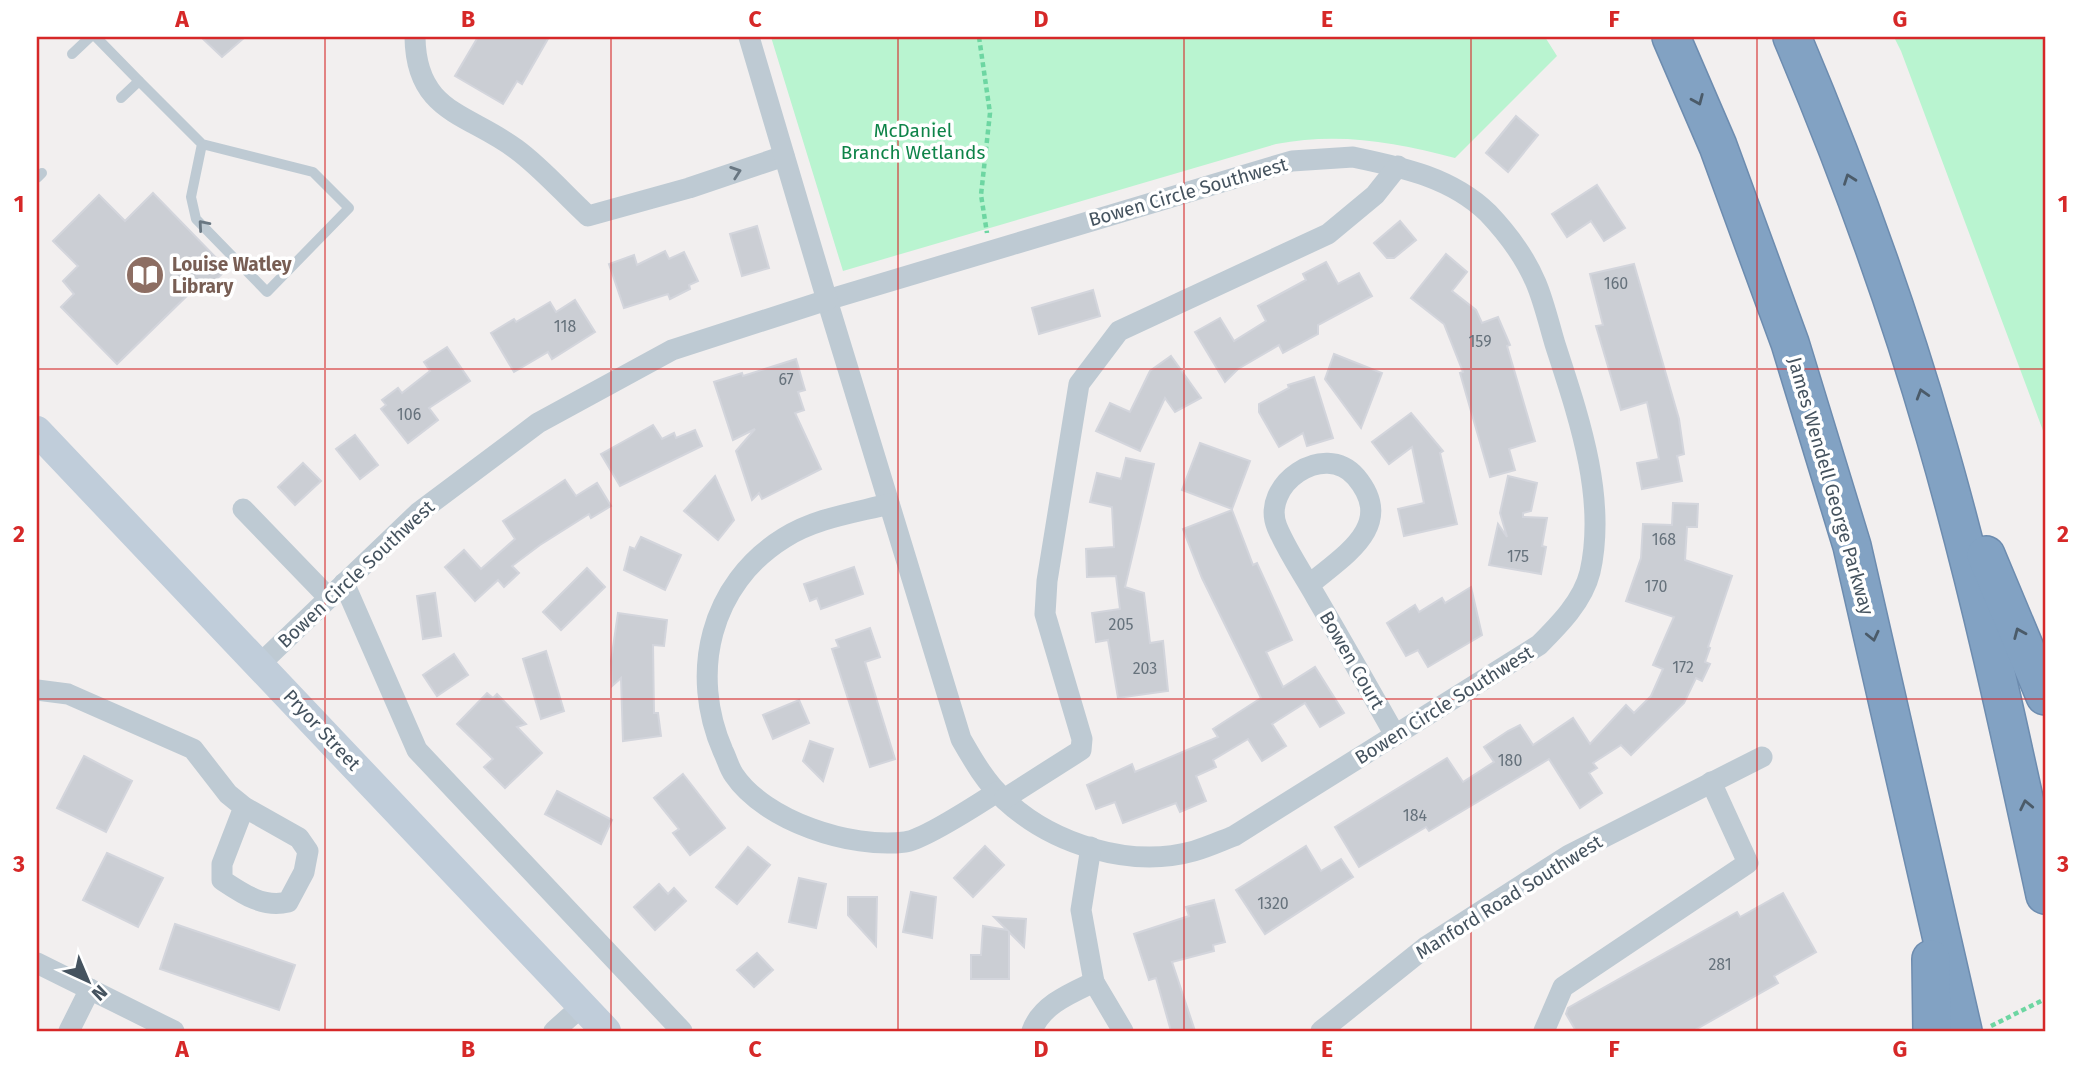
<svg xmlns="http://www.w3.org/2000/svg" width="2082" height="1068" font-family="'Fira Sans',sans-serif">
<style>
.green{fill:#b9f4d0}
.building{fill:#cbced4;stroke:#d3d5dc;stroke-width:2}
.lines{fill:none;stroke-linecap:round;stroke-linejoin:round}
.highway-casing{stroke:#6d8caf;stroke-width:40}
.path{stroke:#6dd6a2;stroke-width:4.5;stroke-dasharray:5 3.5;stroke-linecap:butt}
.lane{stroke:#becad3;stroke-width:10}
.street{stroke:#becad3;stroke-width:21}
.secondary{stroke:#c0cdda;stroke-width:30}
.highway{stroke:#82a2c3;stroke-width:37}
.oneway{stroke:#4b5b69}
.oneway2{stroke:#697782}
.grid{fill:none;stroke:#d62828;stroke-width:2;stroke-opacity:0.55}
.labels{text-anchor:middle;dominant-baseline:central;stroke-width:7;stroke-linejoin:round;paint-order:stroke}
.number-label{font-size:16px;fill:#66727c}
.park-label{font-size:19px;fill:#0d8348;stroke:#fff}
.street-label{font-size:19px;fill:#45535f;stroke:#fff}
.education-label{font-size:19px;font-weight:bold;fill:#785e54;stroke:#fff;text-anchor:start}
.neatline{fill:none;stroke:#d62828;stroke-width:2.5}
.grid-label{font-size:23px;text-anchor:middle;font-weight:bold;fill:#d62828}
</style>
<rect width="100%" height="100%" fill="#f2efef"/>
<!-- green -->
<g class="green">
<path d="M771,37H1545L1557,56L1455,158C1394,142 1339,132 1276,144L843,271Z"/>
<polygon points="1894,37 2045,37 2045,436 1901,51"/>
</g>
<!-- building -->
<g class="building">
<polygon points="201,37 245,37 222,57"/>
<polygon points="478,37 549,37 522,84 517,81 503,104 455,76"/>
<polygon points="1516,116 1538,135 1508,172 1486,153"/>
<polygon points="1597,185 1625,228 1604,241 1591,221 1567,237 1552,214"/>
<polygon points="153,193 227,269 202,293 196,287 117,364 61,307 74,294 63,281 78,266 53,241 99,195 125,221"/>
<polygon points="1400,221 1416,240 1394,258 1387,258 1374,243"/>
<polygon points="757,226 769,268 742,276 730,234"/>
<polygon points="665,251 669,259 684,252 698,281 689,285 690,289 670,299 668,294 624,308 609,264 634,255 637,265"/>
<polygon points="1446,254 1467,272 1452,291 1476,310 1482,323 1498,317 1510,345 1507,346 1535,441 1509,449 1515,470 1490,477 1460,373 1463,372 1444,324 1411,298"/>
<polygon points="1326,262 1338,284 1359,273 1372,296 1318,325 1318,334 1283,353 1279,345 1238,369 1225,382 1195,332 1220,318 1234,341 1266,321 1258,306 1306,280 1303,274"/>
<polygon points="1634,264 1679,419 1684,454 1677,456 1682,481 1642,489 1637,463 1659,459 1647,402 1621,410 1596,326 1603,325 1590,274"/>
<polygon points="1093,290 1100,316 1039,334 1032,308"/>
<polygon points="575,300 595,332 552,359 548,352 514,372 491,333 514,319 516,322 550,302 556,312"/>
<polygon points="447,347 470,381 429,408 438,420 408,443 381,409 386,405 382,400 398,388 402,393 430,371 424,362"/>
<polygon points="1334,354 1382,373 1361,428 1325,379"/>
<polygon points="1171,356 1201,398 1175,412 1165,398 1140,451 1096,431 1110,403 1130,412 1150,371"/>
<polygon points="796,359 805,390 798,392 804,410 795,413 821,469 762,499 759,493 752,500 736,451 755,429 733,440 714,382 742,373 743,376"/>
<polygon points="1314,377 1333,438 1307,446 1303,433 1279,447 1259,412 1259,404 1289,388 1288,385"/>
<polygon points="1411,413 1443,451 1440,453 1457,524 1404,536 1398,509 1424,503 1412,447 1389,464 1372,442"/>
<polygon points="653,425 662,439 674,433 676,438 695,430 702,446 620,486 601,454"/>
<polygon points="355,435 378,465 360,479 336,449"/>
<polygon points="1200,443 1250,461 1232,509 1182,490"/>
<polygon points="1126,458 1154,464 1125,587 1144,593 1150,643 1163,641 1168,691 1118,698 1108,640 1096,642 1092,613 1120,609 1116,576 1087,577 1086,549 1114,547 1112,507 1090,502 1097,473 1121,479"/>
<polygon points="303,463 321,481 295,505 278,487"/>
<polygon points="715,476 734,520 718,540 684,511"/>
<polygon points="1508,476 1537,483 1531,511 1523,513 1523,517 1547,518 1542,546 1546,547 1541,574 1489,565 1498,524 1507,537 1500,513"/>
<polygon points="565,480 576,496 597,483 611,506 591,518 589,514 540,545 512,566 519,573 504,587 498,580 475,601 445,567 464,550 481,569 515,539 503,521"/>
<polygon points="1673,503 1698,504 1697,527 1687,527 1685,560 1732,576 1708,647 1710,648 1705,662 1710,664 1702,681 1696,678 1684,703 1631,755 1621,745 1593,763 1597,768 1589,773 1602,793 1580,808 1549,759 1429,831 1426,827 1359,867 1335,827 1447,758 1463,782 1494,762 1484,747 1508,731 1520,725 1533,745 1573,718 1590,744 1626,705 1634,713 1651,696 1663,669 1653,665 1674,617 1626,601 1641,558 1643,524 1672,525"/>
<polygon points="1232,510 1253,565 1257,563 1292,640 1266,652 1283,687 1315,667 1344,713 1320,727 1305,703 1272,724 1286,746 1262,761 1248,739 1213,760 1216,767 1196,776 1206,801 1180,812 1176,803 1123,823 1115,802 1096,809 1087,785 1132,764 1135,772 1218,737 1213,729 1261,698 1202,578 1183,529"/>
<polygon points="641,537 681,555 665,590 624,570 630,547 635,549"/>
<polygon points="854,567 863,594 821,609 817,598 810,601 804,584"/>
<polygon points="587,568 605,587 561,630 543,612"/>
<polygon points="1471,587 1482,635 1428,667 1418,650 1406,656 1387,623 1415,605 1419,612 1442,598 1445,603"/>
<polygon points="435,593 441,636 423,639 417,596"/>
<polygon points="618,613 667,620 664,646 653,645 654,713 658,713 661,736 623,741 621,678 612,686 611,661"/>
<polygon points="870,628 880,657 865,662 895,759 870,767 832,649 839,647 836,640"/>
<polygon points="546,651 564,711 541,719 523,659"/>
<polygon points="454,654 468,675 437,696 423,675"/>
<polygon points="487,693 493,698 497,694 526,724 517,727 542,753 505,788 484,767 493,759 457,724"/>
<polygon points="799,700 809,723 773,739 763,715"/>
<polygon points="810,741 833,749 823,781 803,761"/>
<polygon points="84,756 132,781 106,832 57,808"/>
<polygon points="683,774 725,828 690,855 673,833 679,829 654,798"/>
<polygon points="557,791 612,820 601,844 545,814"/>
<polygon points="985,846 1004,865 973,897 954,878"/>
<polygon points="1306,846 1321,871 1341,859 1353,877 1265,934 1236,890"/>
<polygon points="748,847 770,865 737,904 716,887"/>
<polygon points="107,853 163,878 138,927 83,900"/>
<polygon points="799,878 826,884 816,928 789,922"/>
<polygon points="659,884 668,894 674,888 686,901 655,930 634,907"/>
<polygon points="911,892 936,897 932,938 903,932"/>
<polygon points="1783,893 1816,952 1774,976 1778,983 1693,1031 1576,1031 1566,1014 1568,1008 1737,912 1740,917"/>
<polygon points="848,897 877,897 876,946 848,915"/>
<polygon points="1214,900 1225,942 1213,945 1214,951 1172,962 1195,1031 1171,1031 1156,978 1149,980 1134,934 1189,916 1186,907"/>
<polygon points="994,917 1026,919 1024,947 1009,932 1009,979 971,979 971,955 981,955 983,926 1007,930"/>
<polygon points="175,924 295,965 279,1010 160,969"/>
<polygon points="757,953 773,970 754,987 737,970"/>
</g>
<g class="lines">
<defs>
<g id="highway">
<polyline points="1671,37 1718,146 1790,343 1852,546 1963,1031"/>
<path d="M1792,37C1847,167 1896,301 1935,436C1979,587 2012,742 2045,895"/>
<polyline points="1986,555 2045,696"/>
<polyline points="1931,959 1932,1031"/>
</g>
</defs>
<!-- highway casing -->
<use href="#highway" class="highway-casing"/>
<!-- path -->
<g class="path">
<polyline points="979,37 990,113 981,195 987,233"/>
<polyline points="1991,1026 2045,999"/>
</g>
<!-- lane -->
<g class="lane">
<polyline points="96,37 139,81"/>
<polyline points="72,54 90,37"/>
<polyline points="121,98 139,81 202,144 313,172 349,208 267,292 196,219 191,197 202,144"/>
<polyline points="37,178 42,173"/>
</g>
<!-- street -->
<g class="street">
<path d="M415,37C416,113 468,113 516,149C542,168 564,194 588,216L689,188L784,156"/>
<path d="M1353,157C1401,167 1451,177 1488,213C1507,233 1525,257 1536,283C1544,302 1549,324 1555,344C1578,415 1607,497 1590,572C1583,601 1559,625 1539,645L1234,836C1221,841 1208,847 1194,851C1130,869 1052,844 1005,800C986,783 973,760 961,739L827,300L1292,161Z"/>
<path d="M889,504C854,513 816,518 784,538C710,584 689,673 723,751C727,759 729,768 734,775C765,821 851,849 905,842C923,840 980,803 997,792"/>
<polyline points="243,509 329,598"/>
<polyline points="344,583 417,750 682,1031"/>
<path d="M1309,585C1343,556 1397,526 1356,477C1324,440 1260,485 1277,527C1287,551 1303,574 1316,597C1343,643 1369,689 1395,735"/>
<polyline points="260,664 418,513 538,423 672,350 827,300 749,37"/>
<path d="M37,690L68,694L193,749L228,794L244,807L299,838L308,851L304,872L288,902C263,908 243,894 222,880V864L244,807"/>
<polyline points="1004,799 1081,750 1082,739 1045,614 1047,581 1079,384 1119,331 1328,234 1375,195 1398,166"/>
<polyline points="1091,847 1081,910 1094,982 1123,1031"/>
<polyline points="37,963 174,1031"/>
<polyline points="69,1031 90,989"/>
<polyline points="554,1031 582,1006"/>
<path d="M1032,1031C1041,1005 1071,993 1094,982"/>
<polyline points="1321,1031 1427,946 1569,855 1762,757"/>
<polyline points="1544,1031 1563,987 1748,863 1711,782"/>
</g>
<!-- secondary -->
<polyline class="secondary" points="37,431 606,1031"/>
<!-- highway -->
<use href="#highway" class="highway"/>
</g>
<!-- one-way arrows -->
<defs><path id="oneway-chevron" d="M-2-3.5L2.5 0L-2 3.5" fill="none" stroke-width="1.6" stroke-linecap="round" stroke-linejoin="round" transform="scale(1.75)"/></defs>
<g class="oneway">
<use href="#oneway-chevron" transform="translate(1698 100) rotate(67)"/>
<use href="#oneway-chevron" transform="translate(1849 179) rotate(-110)"/>
<use href="#oneway-chevron" transform="translate(1922 394) rotate(-107)"/>
<use href="#oneway-chevron" transform="translate(2019 633) rotate(-113)"/>
<use href="#oneway-chevron" transform="translate(1873 636) rotate(77)"/>
<use href="#oneway-chevron" transform="translate(2026 805) rotate(-102)"/>
</g>
<g class="oneway2">
<use href="#oneway-chevron" transform="translate(736 172) rotate(-19)"/>
<use href="#oneway-chevron" transform="translate(203 225) rotate(-131)"/>
</g>
<!-- grid -->
<path class="grid" d="M325,37V1031M611,37V1031M898,37V1031M1184,37V1031M1471,37V1031M1757,37V1031M37,369H2045M37,699H2045"/>
<!-- icons -->
<defs>
<symbol id="library-disc" viewBox="-11 -11 22 22"><circle r="9.5" fill="#8d6e63" stroke="#fff"/><path d="M-6-4Q-3-5.5-.7-3.5V5Q-3 3-6 4ZM6-4Q3-5.5 .7-3.5V5Q3 3 6 4Z" fill="#fff"/></symbol>
</defs>
<g fill-rule="evenodd">
<use href="#library-disc" x="123" y="253" width="44" height="44"/>
</g>
<g class="labels">
<!-- number labels -->
<g class="number-label">
<text x="1616" y="283">160</text>
<text x="565" y="326">118</text>
<text x="1480" y="341">159</text>
<text x="786" y="379">67</text>
<text x="409" y="414">106</text>
<text x="1664" y="539">168</text>
<text x="1518" y="556">175</text>
<text x="1656" y="586">170</text>
<text x="1121" y="624">205</text>
<text x="1683" y="667">172</text>
<text x="1145" y="668">203</text>
<text x="1510" y="760">180</text>
<text x="1415" y="815">184</text>
<text x="1273" y="903">1320</text>
<text x="1720" y="964">281</text>
</g>
<!-- park labels -->
<g class="park-label">
<text x="913" y="130">McDaniel<tspan x="913" dy="22">Branch Wetlands</tspan></text>
</g>
<!-- street labels -->
<g class="street-label">
<text transform="translate(1188 192) rotate(-16)">Bowen Circle Southwest</text>
<text transform="translate(1831 486) rotate(74)">James Wendell George Parkway</text>
<text transform="translate(356 574) rotate(-43)">Bowen Circle Southwest</text>
<text transform="translate(1352 660) rotate(60)">Bowen Court</text>
<text transform="translate(1444 705) rotate(-32)">Bowen Circle Southwest</text>
<text transform="translate(322 730) rotate(47)">Pryor Street</text>
<text transform="translate(1509 897) rotate(-32)">Manford Road Southwest</text>
</g>
<!-- education labels -->
<g class="education-label">
<text x="172" y="264">Louise Watley<tspan x="172" dy="22">Library</tspan></text>
</g>
</g>
<!-- border -->
<rect width="2082" height="1068" fill="none" stroke="#ffffff" stroke-width="77"/>
<!-- north arrow -->
<g transform="translate(88 981) rotate(136)" stroke="#ffffff" stroke-width="5" paint-order="stroke">
<path d="M0-5L12 26L0 18L-12 26Z" fill="#45535f"/>
<text y="-10" font-size="19" font-weight="bold" text-anchor="middle" fill="#45535f">N</text>
</g>
<rect x="38" y="38" width="2006" height="992" class="neatline"/>
<g class="grid-label">
<text x="182" y="27">A</text>
<text x="468" y="27">B</text>
<text x="755" y="27">C</text>
<text x="1041" y="27">D</text>
<text x="1327" y="27">E</text>
<text x="1614" y="27">F</text>
<text x="1900" y="27">G</text>
<text x="19" y="212">1</text>
<text x="2063" y="212">1</text>
<text x="19" y="542">2</text>
<text x="2063" y="542">2</text>
<text x="19" y="872">3</text>
<text x="2063" y="872">3</text>
<text x="182" y="1057">A</text>
<text x="468" y="1057">B</text>
<text x="755" y="1057">C</text>
<text x="1041" y="1057">D</text>
<text x="1327" y="1057">E</text>
<text x="1614" y="1057">F</text>
<text x="1900" y="1057">G</text>
</g>
</svg>
